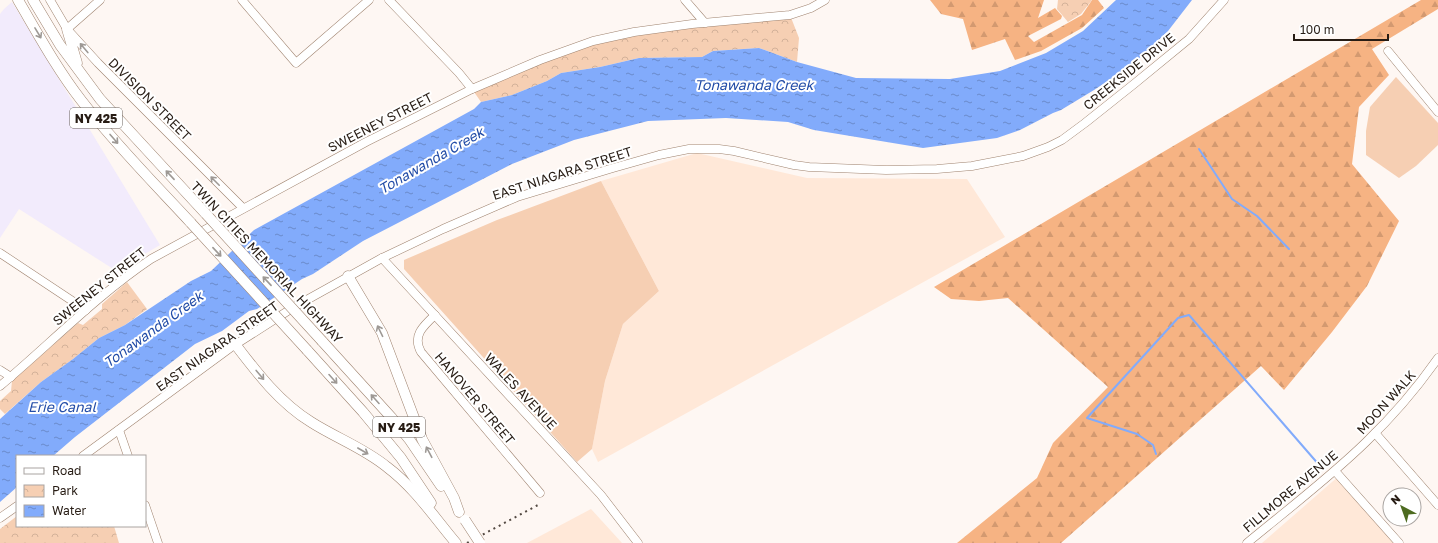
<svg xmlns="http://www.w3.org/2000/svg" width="1438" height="543" font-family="'Golos Text',sans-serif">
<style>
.built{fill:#ffe8d8}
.medical{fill:#f2ebfc}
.grass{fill:#f6cfb3}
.forest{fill:url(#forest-firs)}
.park{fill:url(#park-crowns)}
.water{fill:url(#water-ripples)}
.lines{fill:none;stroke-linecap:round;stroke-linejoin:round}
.stream{stroke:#82abfb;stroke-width:2}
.minor-casing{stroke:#9f836f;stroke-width:9}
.major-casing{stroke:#9f836f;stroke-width:11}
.minor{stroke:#fff;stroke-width:8}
.major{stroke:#fff;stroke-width:10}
.rail{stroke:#534942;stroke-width:2;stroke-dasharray:2 4;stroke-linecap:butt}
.major-bridge-casing{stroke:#9f836f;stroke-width:11;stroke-linecap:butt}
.major-bridge{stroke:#fff;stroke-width:10}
.oneway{stroke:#9e9995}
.labels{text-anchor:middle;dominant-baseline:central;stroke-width:4;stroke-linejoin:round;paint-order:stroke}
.shield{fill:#fff;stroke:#68605a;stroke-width:1}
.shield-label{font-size:12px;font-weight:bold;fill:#271c14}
.street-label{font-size:13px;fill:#271c14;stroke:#fff}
.water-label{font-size:14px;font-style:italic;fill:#224ca7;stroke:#fff}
</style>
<defs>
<pattern id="forest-firs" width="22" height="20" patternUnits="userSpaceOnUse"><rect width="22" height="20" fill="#f6b383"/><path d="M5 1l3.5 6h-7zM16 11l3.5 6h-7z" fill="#d39970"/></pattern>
<pattern id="park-crowns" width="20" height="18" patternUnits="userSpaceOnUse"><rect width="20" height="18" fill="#f6cfb3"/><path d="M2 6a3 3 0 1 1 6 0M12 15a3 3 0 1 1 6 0" fill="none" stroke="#d3b199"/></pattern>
<pattern id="water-ripples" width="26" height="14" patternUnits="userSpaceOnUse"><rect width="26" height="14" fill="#82abfb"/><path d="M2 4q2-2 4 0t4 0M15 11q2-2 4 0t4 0" fill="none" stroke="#6a8aca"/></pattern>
</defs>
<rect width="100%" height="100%" fill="#fef7f3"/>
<!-- built -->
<g class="built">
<polygon points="697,153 807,178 967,179 1005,237 598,462 592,449 605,381 623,324 659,291 601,181"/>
<polygon points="1340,475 1399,543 1262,543"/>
<polygon points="591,509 622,543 527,543"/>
</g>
<!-- medical -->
<polygon class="medical" points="12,2 160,245 143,255 118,272 19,209 0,238 0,14 4,9"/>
<!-- grass -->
<g class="grass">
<polygon points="1396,77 1438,123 1438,145 1416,166 1399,178 1366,155 1366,131 1370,107"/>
<polygon points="601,181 659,291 623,324 605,381 592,449 577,462 404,269 404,260 497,220"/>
</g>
<!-- forest -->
<g class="forest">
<polygon points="930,0 1044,0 1038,18 1055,8 1062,16 1061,19 1028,36 1034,42 1082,15 1092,0 1098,0 1104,8 1082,28 1041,51 1015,60 1005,39 972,50 963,19 941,14"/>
<polygon points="1421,0 1438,0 1438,9 1372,49 1389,75 1359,107 1352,164 1399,221 1367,286 1332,332 1284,390 1261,366 1061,543 957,543 1037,478 1053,443 1108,387 1008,298 979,301 951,299 934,287"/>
</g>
<!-- park -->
<g class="park">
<polygon points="1058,0 1092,0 1081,14 1068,22 1057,9"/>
<polygon points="790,15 799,38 797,62 759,48 713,51 702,57 639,58 600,67 561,73 547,81 512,95 481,102 472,89 593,41 692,24"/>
<polygon points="127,282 147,309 125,325 99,338 73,359 41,382 5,414 0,409 0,401 11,391 12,381 78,323 83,325 102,309 102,304"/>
<polygon points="17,516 17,526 114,526 119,543 0,543 0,529"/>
</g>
<!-- water -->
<polygon class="water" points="1116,0 1192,0 1168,31 1132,65 1094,90 1061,110 1053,113 1020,130 997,138 923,148 814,130 788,122 726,118 648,121 574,140 512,164 363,241 313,274 302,279 257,309 249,311 222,331 195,344 75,437 53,456 17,456 17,487 0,502 0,419 41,382 73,359 99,338 125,325 191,281 211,271 254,230 474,109 481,102 512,95 547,81 561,73 600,67 639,58 702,57 713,51 759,48 797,62 856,78 950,79 1000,71 1046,53 1083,31"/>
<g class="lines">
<!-- stream -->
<g class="stream">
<polyline points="1199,149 1232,199 1257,216 1289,249"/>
<polyline points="1156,454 1153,445 1137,434 1087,418 1178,318 1189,315 1320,466"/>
</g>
<defs>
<g id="minor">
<polyline points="50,0 67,29 98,63 243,208"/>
<polyline points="242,0 296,63 369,0"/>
<polyline points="389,0 459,73 472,89"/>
<polyline points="685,0 705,23"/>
<polyline points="67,29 100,0"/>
<polyline points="1388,51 1438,112"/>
<polyline points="0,253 86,310"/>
<polyline points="382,258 601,495 638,543"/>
<path d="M435,315C423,326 412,336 421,352L540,493"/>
<polyline points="0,370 11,377"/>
<path d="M0,386C50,344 96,296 151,259L366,142L472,89L540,60L593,41L634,32L692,24L790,15L811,8L825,0"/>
<polyline points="119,430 128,456"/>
<polyline points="1375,433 1438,505"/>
<polyline points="83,456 230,348 294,307 382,258 443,229 496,206 517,197 613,168 659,155 689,149 719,149 734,151 794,165 809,167 886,170 937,169 972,166 1023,156 1048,147 1062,140 1085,123 1134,84 1189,39 1224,0"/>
<polyline points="1335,471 1399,543"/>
<polyline points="145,505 158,543"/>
<polyline points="0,518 17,506"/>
<path d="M1247,543C1287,510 1329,478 1366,442C1393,416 1417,388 1438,358"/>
</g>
<g id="major">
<path d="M18,0C38,34 57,69 81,100C115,144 154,183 191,223"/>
<polyline points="33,0 60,45 100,99 206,214"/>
<polyline points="67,29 77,63"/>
<polyline points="348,276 382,333 422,439 454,498 459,512"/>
<polyline points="322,341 391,417 409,439 441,486"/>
<path d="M235,344C257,373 280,403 311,422C336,438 364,448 387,467C415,488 434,517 456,543"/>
<polyline points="307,350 363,412 401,458 431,503"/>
</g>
</defs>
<!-- minor casing -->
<use href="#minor" class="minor-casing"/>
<!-- major casing -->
<use href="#major" class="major-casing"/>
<!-- minor -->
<use href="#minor" class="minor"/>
<!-- major -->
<use href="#major" class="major"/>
<!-- rail -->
<polyline class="rail" points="467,543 538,505"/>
<defs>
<g id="major-bridge">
<polyline points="206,214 322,341"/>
<polyline points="191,223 307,350"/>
<polyline points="465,520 480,543"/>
</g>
</defs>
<!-- major-bridge casing -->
<use href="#major-bridge" class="major-bridge-casing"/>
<!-- major-bridge -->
<use href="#major-bridge" class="major-bridge"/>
</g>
<!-- one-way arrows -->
<defs><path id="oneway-shaft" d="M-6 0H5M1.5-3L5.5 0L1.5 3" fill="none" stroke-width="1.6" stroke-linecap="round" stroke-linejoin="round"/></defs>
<g class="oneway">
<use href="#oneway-shaft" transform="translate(38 33) rotate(59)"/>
<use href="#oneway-shaft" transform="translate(84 48) rotate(-130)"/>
<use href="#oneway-shaft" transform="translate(114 139) rotate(49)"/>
<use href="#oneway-shaft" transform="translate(170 175) rotate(-133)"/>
<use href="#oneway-shaft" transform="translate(215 181) rotate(-135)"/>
<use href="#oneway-shaft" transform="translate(217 252) rotate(47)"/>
<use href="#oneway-shaft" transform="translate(267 281) rotate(-133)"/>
<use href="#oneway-shaft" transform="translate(380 331) rotate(-116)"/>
<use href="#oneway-shaft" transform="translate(260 375) rotate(50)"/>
<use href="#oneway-shaft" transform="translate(333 379) rotate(48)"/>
<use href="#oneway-shaft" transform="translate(375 399) rotate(-132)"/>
<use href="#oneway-shaft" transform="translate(363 451) rotate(30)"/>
<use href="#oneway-shaft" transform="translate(429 452) rotate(-118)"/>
</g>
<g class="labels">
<!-- shield labels -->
<g class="shield">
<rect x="70" y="108" width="52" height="20" rx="3"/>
<rect x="373" y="417" width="52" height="20" rx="3"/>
</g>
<g class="shield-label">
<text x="96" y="118">NY 425</text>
<text x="399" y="427">NY 425</text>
</g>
<!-- street labels -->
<g class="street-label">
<text transform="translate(1129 71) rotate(-39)">CREEKSIDE DRIVE</text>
<text transform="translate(150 99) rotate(45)">DIVISION STREET</text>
<text transform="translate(380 122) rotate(-27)">SWEENEY STREET</text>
<text transform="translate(562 173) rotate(-18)">EAST NIAGARA STREET</text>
<text transform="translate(267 262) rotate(47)">TWIN CITIES MEMORIAL HIGHWAY</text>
<text transform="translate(99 286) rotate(-39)">SWEENEY STREET</text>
<text transform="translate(217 346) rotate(-35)">EAST NIAGARA STREET</text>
<text transform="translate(521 391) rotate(47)">WALES AVENUE</text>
<text transform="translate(475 398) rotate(50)">HANOVER STREET</text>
<text transform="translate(1386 402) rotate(-48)">MOON WALK</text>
<text transform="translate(1290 491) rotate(-40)">FILLMORE AVENUE</text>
</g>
<!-- water labels -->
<g class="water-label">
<text x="754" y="84">Tonawanda Creek</text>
<text transform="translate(431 160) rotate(-30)">Tonawanda Creek</text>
<text transform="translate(153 329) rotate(-36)">Tonawanda Creek</text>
<text x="62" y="406">Erie Canal</text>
</g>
</g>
<!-- legend -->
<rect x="16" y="455" width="130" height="72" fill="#ffffff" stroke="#a9a4a1"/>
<rect x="24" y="468" width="20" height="6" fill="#ffffff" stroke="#a9a4a1"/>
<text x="52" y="475" font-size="12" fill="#271c14">Road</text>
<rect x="24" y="485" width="20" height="12" fill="url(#park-crowns)" stroke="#a9a4a1"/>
<text x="52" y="495" font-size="12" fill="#271c14">Park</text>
<rect x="24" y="505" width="20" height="12" fill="url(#water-ripples)" stroke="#a9a4a1"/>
<text x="52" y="515" font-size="12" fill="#271c14">Water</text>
<!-- north arrow -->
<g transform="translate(1402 507) rotate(319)"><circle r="19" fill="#ffffff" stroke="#a9a4a1"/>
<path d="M0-3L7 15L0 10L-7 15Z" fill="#4d6b20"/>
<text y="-6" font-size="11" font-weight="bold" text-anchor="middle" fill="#271c14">N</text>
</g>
<!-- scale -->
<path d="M1294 34v6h94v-6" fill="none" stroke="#271c14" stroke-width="2"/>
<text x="1300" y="34" font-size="12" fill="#271c14" stroke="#ffffff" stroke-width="3" paint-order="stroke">100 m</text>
</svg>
